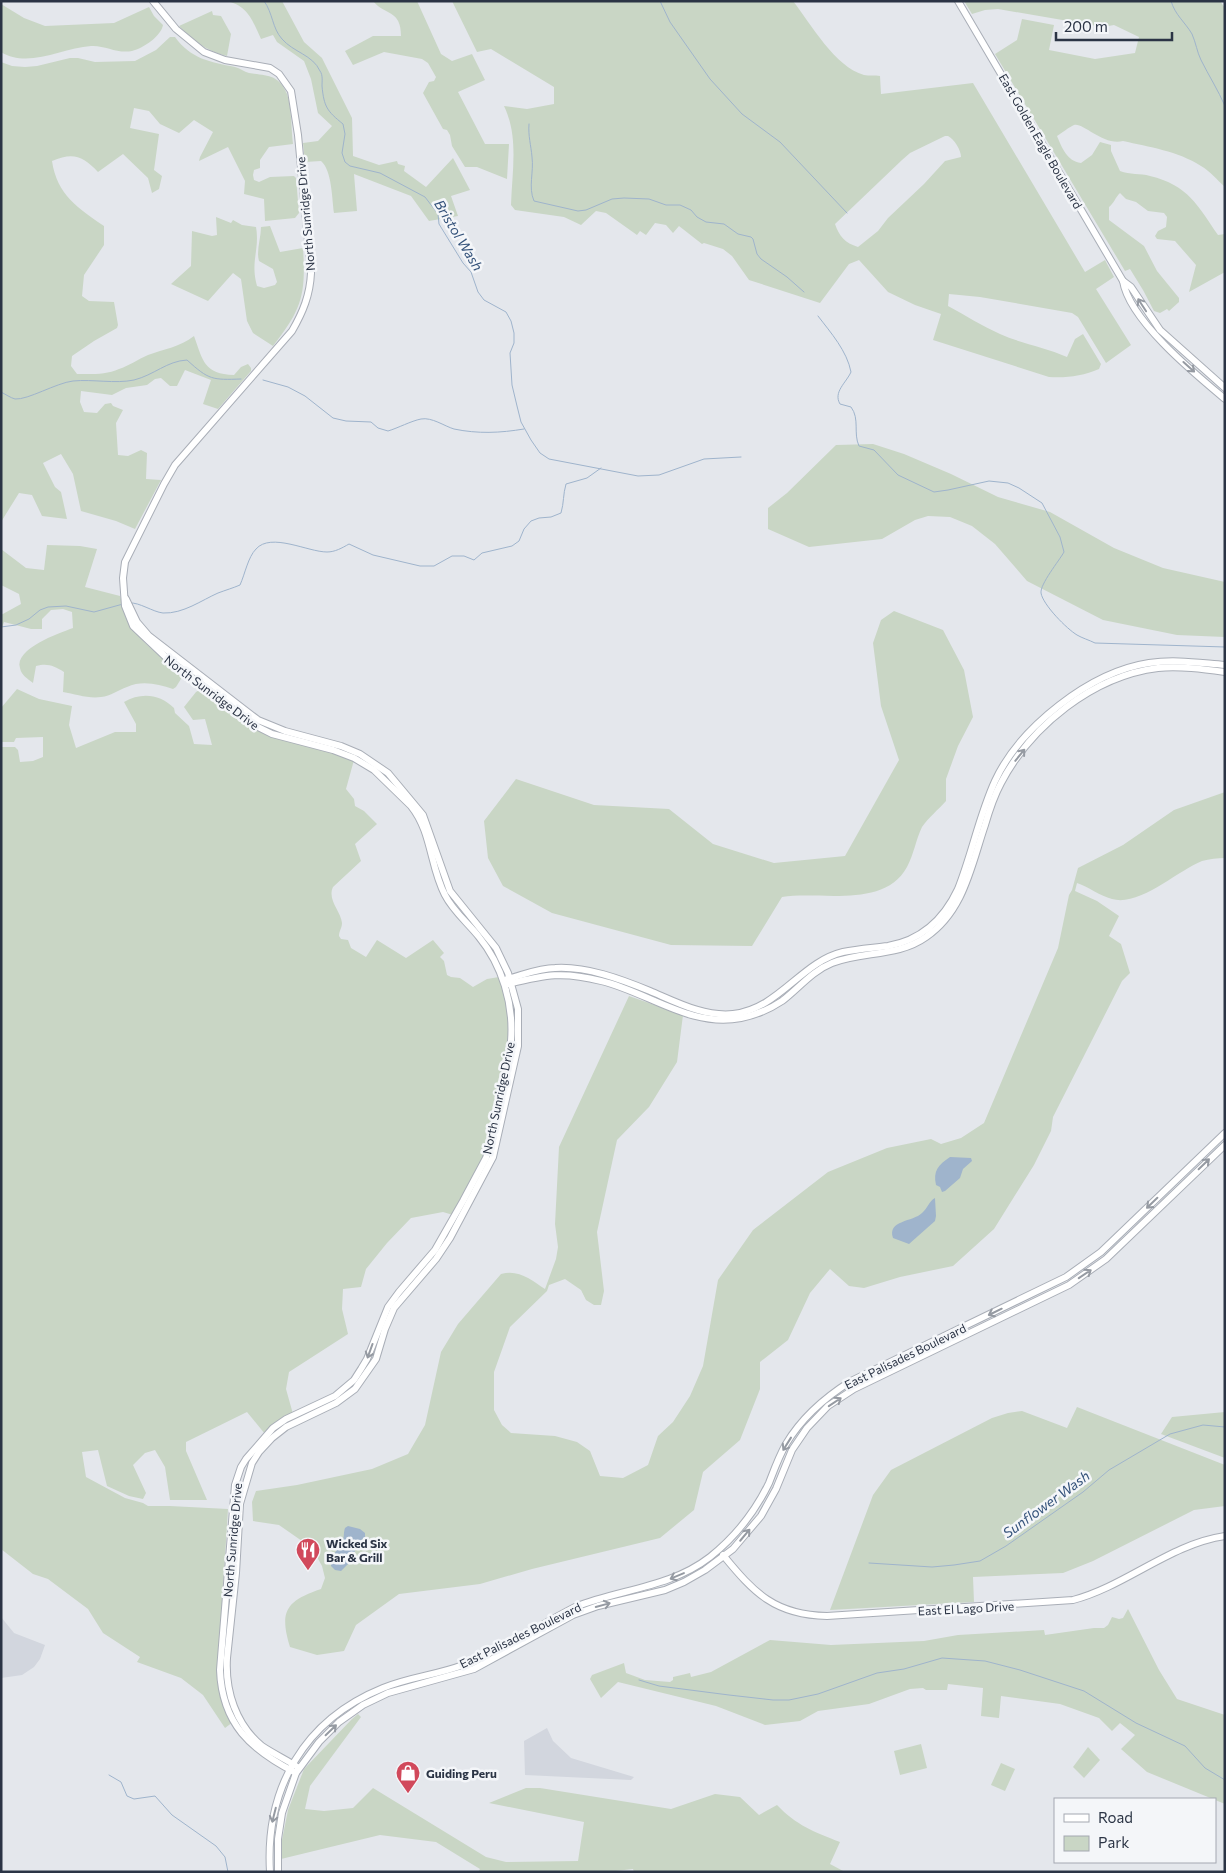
<svg xmlns="http://www.w3.org/2000/svg" width="1226" height="1873" font-family="Commissioner,sans-serif">
<style>
.built{fill:#d2d6de}
.green{fill:#c9d6c5;fill-rule:evenodd}
.water{fill:#9fb4cc}
.lines{fill:none;stroke-linecap:round;stroke-linejoin:round}
.stream{stroke:#9fb4cc;stroke-width:1}
.secondary-casing{stroke:#a9aeb7;stroke-width:8}
.secondary{stroke:#fff;stroke-width:6}
.oneway{stroke:#959aa2}
.labels{text-anchor:middle;dominant-baseline:central;stroke-width:5;stroke-linejoin:round;paint-order:stroke}
.street-label{font-size:12px;fill:#2b3445;stroke:#f4f6f9}
.poi-label{font-size:12px;font-weight:bold;fill:#2b3445;stroke:#f4f6f9;text-anchor:start}
.water-label{font-size:14px;font-style:italic;fill:#34527a;stroke:#f4f6f9}
</style>
<rect width="100%" height="100%" fill="#e4e7ec"/>
<!-- built -->
<g class="built">
<polygon points="1,1617 14,1633 45,1645 40,1659 34,1667 22,1675 1,1678"/>
<polygon points="547,1728 553,1741 571,1758 634,1777 631,1780 525,1775 524,1741"/>
</g>
<!-- green -->
<g class="green">
<path d="M225,1H282L304,42L322,58L352,118L353,156L379,165L397,161L398,164L405,166L404,171L426,187L453,158L470,190L451,196L458,216L429,221L411,196L354,174L357,211L334,213C332,199 332,170 321,161L305,162L303,143L318,141L332,126L318,113L311,79L304,61L277,42L273,35L261,39C253,21 247,4 225,1Z"/>
<path d="M373,1H417L441,54L452,61L472,54L485,80L458,92L485,144H509L507,179L477,167H465L452,146L450,135L447,130L443,129L423,93L429,82L434,81L436,77L428,63L422,59L384,52L353,65L345,51L373,36H401C401,9 385,16 373,1Z"/>
<path d="M452,1H793C811,24 835,67 864,75C869,76 875,75 880,76L881,94L973,83L1085,272L1105,260L1114,277L1096,289L1131,345L1106,363L1078,317L1072,313L980,297L949,294L948,306C965,315 982,326 1000,334C1022,344 1045,347 1067,357L1075,339L1083,334L1101,364L1099,369C1083,376 1067,378 1049,377L933,340L941,314L915,305L888,292L859,260L849,264L820,303L749,280L732,256L723,249L704,243L702,244L679,226L673,233L666,225L655,223L646,235L640,231L637,235L606,213L596,211L581,225L564,217L515,210L511,205C512,172 519,137 504,106L527,109L554,104V87L491,49L477,52ZM945,136H948C954,139 961,150 961,157L945,161L924,184L888,218L878,231L858,247C845,243 839,236 835,224L902,160L910,153Z"/>
<path d="M964,1H1220L1225,8V187C1217,180 1210,171 1201,166C1178,151 1149,147 1123,141C1103,146 1083,122 1074,125C1069,127 1062,133 1057,136C1062,148 1067,161 1081,163L1092,155L1100,142L1111,145V151L1120,171C1130,175 1140,173 1150,176C1188,185 1198,206 1218,235L1225,234V272L1189,292L1196,265L1175,241L1157,239L1155,236L1158,231L1166,227L1167,217L1164,213L1148,211L1136,202L1126,199L1120,193C1115,198 1114,203 1109,207V220L1144,246L1157,271L1179,298V302L1169,311L1167,309L1160,313L1154,311L1143,290L1130,269L1125,271L995,54L1017,40L1022,19L1054,25L1049,50L1095,59L1135,53L1139,37L1114,25L1103,27L998,9L985,10L972,14Z"/>
<path d="M1,4L24,18L45,26L114,23L149,7L154,16L163,25C161,36 144,48 132,51C117,54 105,45 91,46C62,48 28,69 1,52Z"/>
<path d="M212,11L213,15L221,16L231,34L227,56C206,51 194,41 179,26Z"/>
<path d="M170,37H175C191,59 210,62 235,67C240,68 244,72 249,73C267,76 279,74 287,94C292,109 291,128 293,144L269,147L260,160V168L254,170L253,175L254,180L259,182L270,177L294,176L296,178L299,213L295,218L265,221L264,199L244,194L245,181L228,147L199,161L200,157L213,132L194,120L179,133L160,124L149,111L134,108L130,128L159,134L154,170L162,176L159,189L152,193L148,178L123,154L98,172C83,156 73,152 52,161C57,195 78,208 104,226V245L84,275L82,296L89,301L114,302L118,325L117,328L94,341L72,356L71,366L77,374C91,374 106,375 119,369C129,366 138,359 148,355C164,349 180,347 194,336C203,361 204,374 234,375L241,367L248,364L251,368V371L218,409L203,404L211,380L185,370L177,386H170L161,378L155,379L147,385L126,388L112,395L81,391L80,402L84,412L97,413L105,404L111,403L113,406L123,410L116,423L118,455L128,456L141,450L147,453L146,479L161,480L135,529L116,521L81,511L73,474L61,454L43,463L55,487L61,492L67,519L42,516L32,495L19,493L1,522V62L12,66L25,67L37,66L70,58H78L95,62L135,61L156,50Z"/>
<path d="M216,217L231,223L233,220L242,225L256,227C260,250 250,261 257,286L264,288L275,285L277,282L273,269L259,261C256,251 261,238 261,227L270,226L280,252L303,248C306,295 302,309 273,346L253,333L247,321L241,279L233,273L208,301L171,284L191,266L192,231L212,236L217,235Z"/>
<polygon points="873,444 904,454 951,474 998,497 1050,512 1114,548 1163,568 1225,582 1225,637 1177,635 1103,620 1027,581 995,544 972,526 950,517 928,516 915,520 882,539 809,547 768,529 768,508 787,493 836,445"/>
<path d="M47,545L80,546L97,549L85,587L120,596C130,637 152,650 184,674L176,687L173,689C158,684 142,680 127,687C118,690 111,696 101,697C89,699 75,694 63,692L64,672C54,666 48,663 36,666L33,683C28,679 21,675 20,668C14,649 59,633 73,628L72,612L63,609L51,610L42,619V629H31L4,622L1,630V615L21,604L19,594L1,585V549L26,568L44,570Z"/>
<path d="M894,611L943,630L964,670L973,717L958,746L946,779V801C939,809 928,818 922,827C916,839 914,854 907,867C884,909 820,891 782,897L752,946L671,945L552,913L503,886L488,858L484,821L516,779L594,805L669,809L713,844L774,863L845,856L899,760L881,706L873,643L881,620Z"/>
<path d="M203,688L248,724L354,760L346,789L354,799L355,806L364,811L377,824L355,844L361,861L333,887C327,900 341,911 342,923C342,928 339,931 339,936L341,939L348,940L351,948L366,957L377,940L406,958L433,940L444,953L440,957L444,961L447,975L451,977L460,978L473,987L487,979L499,977L509,1012L511,1033L484,1159L453,1215L443,1212L411,1218L387,1243L366,1269L361,1287L343,1289L342,1309L348,1334L289,1372L286,1389L293,1414L265,1434L247,1412L186,1442V1451L207,1500H170L165,1467L155,1450L145,1453L133,1465L146,1493L143,1499L129,1496L107,1486L98,1450L82,1452L86,1477L125,1498L143,1503L148,1506H170L228,1509L218,1670L233,1722L225,1728L203,1695L181,1678L137,1662L140,1657L103,1633L88,1609L48,1579L33,1574L1,1549V747H15L18,750L20,762L33,761L43,757V737L16,738L14,742H1V708L17,689L39,699L72,706L69,725L76,748L115,732H136V724L124,702C141,692 160,694 174,708L175,713L189,726L194,744L212,745L205,719L193,720L184,707L196,692Z"/>
<path d="M1225,792V858C1218,858 1209,859 1202,861C1177,871 1139,907 1112,899C1100,896 1089,887 1077,883L1075,891L1097,901L1119,916L1109,936L1121,944L1130,973L1122,981L1053,1117L1051,1131L1034,1165L994,1229L953,1266L900,1277L864,1288L849,1286L830,1269L810,1293L788,1340L760,1362V1389L740,1440L703,1472L694,1510L660,1538L532,1569L480,1584L399,1594L356,1625L344,1651L317,1655L290,1647C279,1611 286,1601 321,1589L325,1578L322,1566L312,1548L279,1525L253,1521L252,1502L256,1491L297,1485L372,1469L408,1454L425,1425L441,1352L458,1324L501,1274C519,1269 531,1280 545,1289L556,1259L558,1247L555,1224L559,1147L629,996L683,1015L677,1062L649,1107L617,1140L597,1232L604,1291L601,1305H594L586,1300L581,1290L565,1279L549,1285L547,1291L510,1327L494,1372V1410L502,1425L511,1433L555,1436L577,1442L590,1451L600,1476L623,1478L648,1465L658,1436L673,1422L690,1396L703,1366L718,1280L753,1230L828,1172L887,1148L931,1139L941,1144L961,1138L984,1123L1058,948L1069,895L1072,890L1078,868L1123,845L1174,810Z"/>
<polygon points="1077,1407 1225,1465 1225,1506 1194,1510 1093,1561 1063,1573 973,1577 974,1602 830,1610 873,1495 891,1470 992,1418 1008,1413 1022,1411 1067,1428"/>
<polygon points="1225,1412 1225,1458 1161,1434 1172,1417"/>
<polygon points="1128,1609 1159,1670 1177,1699 1225,1715 1225,1804 1147,1772 1121,1749 1135,1735 1120,1723 1112,1731 1099,1718 1060,1704 1001,1696 999,1718 981,1716 983,1688 948,1684 947,1690 926,1690 923,1688 910,1689 869,1704 818,1711 800,1721 765,1725 716,1706 618,1682 601,1698 590,1679 592,1675 624,1663 626,1673 645,1680 670,1682 673,1680 673,1677 690,1673 691,1677 711,1672 770,1640 831,1645 924,1641 958,1635 1044,1630 1045,1635 1094,1628 1104,1628 1108,1625 1112,1617 1119,1619 1123,1618"/>
<path d="M358,1714L361,1717L310,1786L305,1809L324,1811L353,1808L373,1788L486,1857L506,1862L578,1861L584,1822L489,1803L526,1788H540L671,1809L715,1794L740,1797L759,1815L777,1805C796,1825 814,1832 840,1842L830,1864L845,1872H634L633,1869L607,1872H478L480,1869L436,1842L380,1835L281,1859L282,1840L288,1810L304,1769L352,1719Z"/>
<polygon points="921,1744 927,1768 900,1775 894,1751"/>
<polygon points="1088,1747 1100,1760 1084,1778 1073,1767"/>
<polygon points="1001,1763 1015,1769 1005,1791 991,1785"/>
</g>
<!-- water -->
<g class="water">
<path d="M950,1157L971,1158L972,1161L963,1169L960,1178L945,1191L942,1192L940,1187L936,1185C933,1171 938,1165 950,1157Z"/>
<path d="M935,1198L936,1216L935,1221L909,1244L893,1238C887,1220 913,1222 922,1213C928,1208 929,1201 935,1198Z"/>
<path d="M348,1526L360,1529L365,1533V1537L357,1544L352,1560L341,1571L335,1570L331,1566C331,1556 336,1552 341,1544C345,1539 343,1533 345,1528Z"/>
</g>
<g class="lines">
<!-- stream -->
<g class="stream">
<path d="M264,1C273,13 272,28 282,39C293,52 313,55 320,71C323,75 322,81 322,86C324,107 327,111 343,124L345,134L342,153L345,162L350,166L380,173L425,197L438,214L439,224L463,263L471,272L478,292L484,300L506,312L511,321L514,333V343L510,353L512,385L517,406L521,422L531,440L540,453L549,459L638,476L659,475L704,459L741,457"/>
<polyline points="660,1 670,22 710,79 742,114 780,142 847,213"/>
<path d="M1171,1C1175,15 1185,22 1192,34C1196,43 1197,52 1201,60C1209,76 1218,90 1225,106"/>
<path d="M529,124C528,136 531,145 532,157C534,172 528,187 534,201L578,211L586,210L612,199L624,198L649,199L666,205H680L691,210L697,217L706,222L724,224L738,234L751,237L753,239L757,254L761,259L787,277L804,292"/>
<path d="M818,316C831,333 847,351 851,372C846,383 833,392 840,404L851,407C860,419 853,433 859,446L874,450L898,475L934,492L948,490L989,481L1008,483L1019,488L1042,503L1060,537L1064,552C1059,561 1040,584 1041,593C1043,605 1067,629 1077,635C1082,638 1089,640 1095,643L1225,647"/>
<path d="M263,380L288,387L305,396L333,418L346,421L371,422L378,428L388,431C398,428 411,421 421,419C432,417 444,426 454,429C478,434 500,433 524,429"/>
<path d="M1,392C5,394 11,398 15,399C28,400 56,383 73,381C93,379 115,384 134,380C154,375 167,361 187,360C209,380 212,380 241,379"/>
<path d="M130,603C139,602 153,612 163,613C183,614 202,600 218,593C226,590 233,588 240,585C245,574 248,557 256,549C271,532 308,552 327,552C335,552 342,548 349,544L373,555L420,566H434L452,556H464L474,560L482,553L512,546L519,541L524,529L531,521L539,518L551,517L561,513C564,503 563,494 566,484L587,478L601,468"/>
<polyline points="1,627 16,625 29,619 40,610 48,607 66,606 94,612 123,604"/>
<polyline points="869,1563 932,1567 954,1565 980,1561 1006,1546 1083,1492 1109,1470 1170,1434 1203,1425 1225,1427"/>
<polyline points="639,1680 659,1686 729,1695 773,1700 789,1700 818,1694 877,1673 904,1669 942,1658 985,1661 1020,1670 1084,1691 1136,1723 1185,1746 1205,1768 1225,1780"/>
<polyline points="109,1775 121,1782 127,1796 134,1799 155,1796 172,1815 216,1846 225,1857 228,1872"/>
</g>
<defs>
<g id="secondary">
<path d="M153,1L176,29L204,52L225,60L270,68L279,74L291,91L298,135L311,273C310,295 303,312 292,331L175,465L164,484L125,562L123,578L125,606L133,626L170,661L252,724L272,734L333,750L354,758L374,770L411,806C432,832 430,867 445,895C453,911 468,923 479,937C502,965 514,1004 511,1041L489,1148L486,1158L463,1201L435,1250L399,1292L388,1307L367,1359L361,1369L354,1380L335,1396L286,1419L273,1428L246,1459L241,1467L235,1485L220,1670C222,1724 251,1750 296,1773"/>
<path d="M958,1L1123,281C1129,320 1195,374 1225,399"/>
<polyline points="1123,281 1131,287 1160,330 1225,388"/>
<path d="M126,599L137,622L149,636L258,720L285,731L341,746L360,754L388,773L423,815L450,891L496,948L508,973L518,1009V1046L493,1157L450,1238L436,1259L394,1308L385,1329L376,1359L355,1389L336,1403L286,1427L272,1438L259,1452L252,1463L240,1504L236,1573L227,1658C225,1691 236,1725 262,1746C274,1754 287,1760 299,1768"/>
<path d="M507,979C523,975 539,968 555,968C586,966 621,979 650,991C676,1002 704,1017 733,1014C779,1009 801,962 843,952C858,949 873,948 888,946C922,940 944,919 958,889C972,854 979,816 995,781C1020,727 1090,672 1149,663C1175,659 1199,663 1225,665"/>
<path d="M508,984C546,975 562,971 601,981C648,992 690,1028 741,1018C756,1015 770,1009 782,1001C799,988 812,971 832,963C862,951 898,957 926,937C964,911 971,866 985,825C989,811 994,796 1001,783C1031,726 1093,676 1158,668C1180,666 1203,669 1225,672"/>
<path d="M723,1555C754,1593 775,1615 827,1616L1073,1600C1126,1586 1170,1544 1225,1536"/>
<path d="M270,1872C265,1788 304,1720 383,1688C409,1677 437,1675 463,1665C502,1650 538,1626 575,1607C620,1589 670,1588 710,1557C735,1537 755,1512 769,1483C774,1470 779,1456 786,1444C802,1417 824,1398 851,1381L1066,1277L1101,1252L1225,1133"/>
<polyline points="278,1872 278,1839 282,1813 296,1773 319,1742 339,1722 363,1705 388,1693 474,1669 573,1615 598,1606 665,1590 684,1582 705,1570 733,1549 761,1516 776,1489 792,1450 807,1428 828,1406 854,1389 1069,1285 1106,1259 1225,1145"/>
</g>
</defs>
<!-- secondary casing -->
<use href="#secondary" class="secondary-casing"/>
<!-- secondary -->
<use href="#secondary" class="secondary"/>
</g>
<!-- one-way arrows -->
<defs><path id="oneway-shaft" d="M-6 0H5M1.5-3L5.5 0L1.5 3" fill="none" stroke-width="1.6" stroke-linecap="round" stroke-linejoin="round" transform="scale(1.25)"/></defs>
<g class="oneway">
<use href="#oneway-shaft" transform="translate(1142 305) rotate(-123)"/>
<use href="#oneway-shaft" transform="translate(1189 367) rotate(42)"/>
<use href="#oneway-shaft" transform="translate(1020 755) rotate(-51)"/>
<use href="#oneway-shaft" transform="translate(1204 1164) rotate(-44)"/>
<use href="#oneway-shaft" transform="translate(1152 1203) rotate(136)"/>
<use href="#oneway-shaft" transform="translate(1085 1274) rotate(-34)"/>
<use href="#oneway-shaft" transform="translate(995 1312) rotate(154)"/>
<use href="#oneway-shaft" transform="translate(370 1351) rotate(110)"/>
<use href="#oneway-shaft" transform="translate(835 1402) rotate(-34)"/>
<use href="#oneway-shaft" transform="translate(787 1444) rotate(122)"/>
<use href="#oneway-shaft" transform="translate(745 1535) rotate(-50)"/>
<use href="#oneway-shaft" transform="translate(677 1576) rotate(157)"/>
<use href="#oneway-shaft" transform="translate(603 1605) rotate(-15)"/>
<use href="#oneway-shaft" transform="translate(331 1730) rotate(-44)"/>
<use href="#oneway-shaft" transform="translate(274 1815) rotate(104)"/>
</g>
<!-- icons -->
<defs>
<symbol id="restaurant-pin" viewBox="-11 -11 22 30"><path d="M0 17L-7.5 6A9.5 9.5 0 1 1 7.5 6Z" fill="#d1495b" stroke="#f4f6f9"/><path d="M-5-6h1v4h1v-4h1v4h1v-4h1v5L-1.5 .5V6h-2V.5L-5-1ZM5-6V6H3V1.5H1.5Q1.5-4 5-6Z" fill="#fff"/></symbol>
<symbol id="shop-pin" viewBox="-11 -11 22 30"><path d="M0 17L-7.5 6A9.5 9.5 0 1 1 7.5 6Z" fill="#d1495b" stroke="#f4f6f9"/><path d="M-5-2.5h2.3a2.7 3.5 0 0 1 5.4 0H5L5.5 6h-11ZM-1.5-2.5h3a1.5 2.3 0 0 0-3 0Z" fill="#fff"/></symbol>
</defs>
<g fill-rule="evenodd">
<use href="#restaurant-pin" x="294" y="1536" width="28" height="38"/>
<use href="#shop-pin" x="394" y="1759" width="28" height="38"/>
</g>
<g class="labels">
<!-- street labels -->
<g class="street-label">
<text transform="translate(1041 141) rotate(60)">East Golden Eagle Boulevard</text>
<text transform="translate(305 214) rotate(-95)">North Sunridge Drive</text>
<text transform="translate(212 692) rotate(37)">North Sunridge Drive</text>
<text transform="translate(498 1098) rotate(-78)">North Sunridge Drive</text>
<text transform="translate(905 1356) rotate(-26)">East Palisades Boulevard</text>
<text transform="translate(232 1540) rotate(-85)">North Sunridge Drive</text>
<text transform="translate(966 1608) rotate(-3)">East El Lago Drive</text>
<text transform="translate(520 1635) rotate(-26)">East Palisades Boulevard</text>
</g>
<!-- poi labels -->
<g class="poi-label">
<text x="326" y="1543">Wicked Six<tspan x="326" dy="14">Bar &amp; Grill</tspan></text>
<text x="426" y="1773">Guiding Peru</text>
</g>
<!-- water labels -->
<g class="water-label">
<text transform="translate(459 235) rotate(59)">Bristol Wash</text>
<text transform="translate(1046 1504) rotate(-36)">Sunflower Wash</text>
</g>
</g>
<!-- border -->
<rect width="1226" height="1873" fill="none" stroke="#2b3445" stroke-width="5"/>
<!-- legend -->
<rect x="1054" y="1798" width="162" height="65" fill="#f4f6f9" stroke="#a4a8b1"/>
<rect x="1064" y="1814" width="25" height="8" fill="#ffffff" stroke="#a4a8b1"/>
<text x="1098" y="1823" font-size="15" fill="#2b3445">Road</text>
<rect x="1064" y="1836" width="25" height="15" fill="#c9d6c5" stroke="#a4a8b1"/>
<text x="1098" y="1848" font-size="15" fill="#2b3445">Park</text>
<!-- scale -->
<path d="M1056 32v8h116v-8" fill="none" stroke="#2b3445" stroke-width="2.5"/>
<text x="1064" y="32" font-size="15" fill="#2b3445" stroke="#f4f6f9" stroke-width="4" paint-order="stroke">200 m</text>
</svg>
